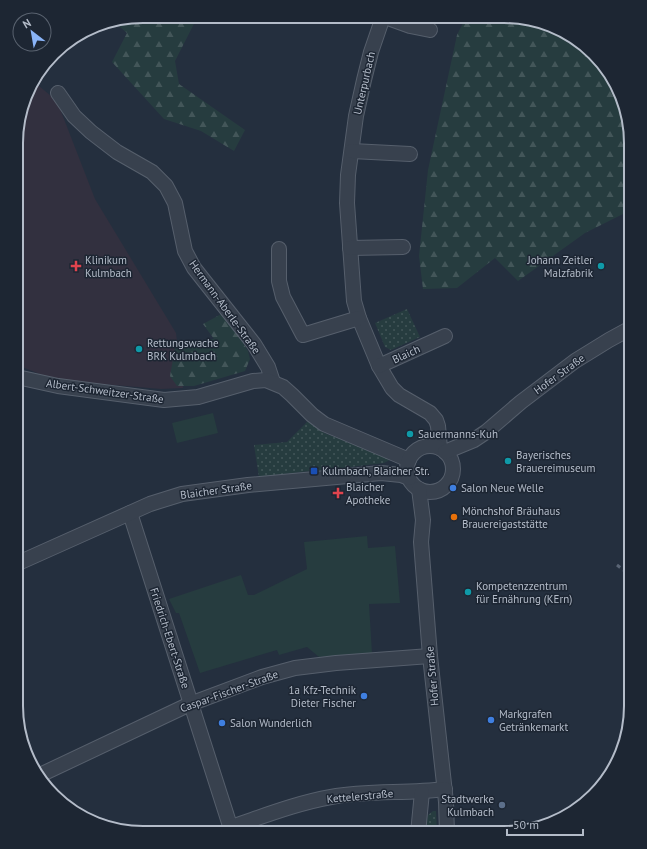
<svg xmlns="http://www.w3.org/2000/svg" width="647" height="849" font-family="'PT Sans',sans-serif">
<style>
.medical{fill:#32303f}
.green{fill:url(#green-dots)}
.forest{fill:url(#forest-firs)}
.pitch{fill:#263c3f}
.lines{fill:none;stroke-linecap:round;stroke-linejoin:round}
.minor-casing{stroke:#565f6c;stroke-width:16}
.minor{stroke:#38414e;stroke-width:14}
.rail{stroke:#5a6575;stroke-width:3;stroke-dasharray:4 4;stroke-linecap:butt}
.health-dot{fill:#e0444e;stroke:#1d2633;stroke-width:1.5}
.culture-dot{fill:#0f9aa8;stroke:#1d2633;stroke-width:1.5}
.transit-dot{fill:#1a4fb4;stroke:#1d2633;stroke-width:1.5}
.shop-dot{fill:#3f7fe0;stroke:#1d2633;stroke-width:1.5}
.food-dot{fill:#e8710a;stroke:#1d2633;stroke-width:1.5}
.service-dot{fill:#5c6f8a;stroke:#1d2633;stroke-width:1.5}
.labels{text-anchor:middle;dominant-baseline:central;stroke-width:3;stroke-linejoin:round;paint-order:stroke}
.street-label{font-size:11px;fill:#b4bcc9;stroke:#1d2633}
.poi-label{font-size:11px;fill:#b4bcc9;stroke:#1d2633;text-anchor:start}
.rim{fill:none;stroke:#b4bcc9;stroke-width:2}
</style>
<defs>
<pattern id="green-dots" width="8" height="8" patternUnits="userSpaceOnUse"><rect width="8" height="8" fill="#263c3f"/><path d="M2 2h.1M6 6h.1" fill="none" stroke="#435659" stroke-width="1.8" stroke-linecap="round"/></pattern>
<pattern id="forest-firs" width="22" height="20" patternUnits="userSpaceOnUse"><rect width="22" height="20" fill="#263c3f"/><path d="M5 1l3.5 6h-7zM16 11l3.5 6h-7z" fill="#435659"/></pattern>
</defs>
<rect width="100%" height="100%" fill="#242f3e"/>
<!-- medical -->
<polygon class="medical" points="33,81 57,101 95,199 176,333 183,388 161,389 55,380 17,365 17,126"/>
<!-- green -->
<g class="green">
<polygon points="407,309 420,337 391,350 385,347 375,323"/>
<polygon points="308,421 324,433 390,458 390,460 384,463 317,471 317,469 310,469 310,471 259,477 254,445 287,442"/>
<polygon points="433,811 436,811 437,833 431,833 431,827 426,826 428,815"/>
</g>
<!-- forest -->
<g class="forest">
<polygon points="143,16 198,16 175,61 179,84 245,130 234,151 201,131 164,119 112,62 127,33 113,21"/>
<polygon points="466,17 521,17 575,38 618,87 631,143 631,210 585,233 518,281 495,258 457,288 423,289 419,256 428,170 457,35"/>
<polygon points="225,312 248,351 250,359 245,371 194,386 177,386 170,376 175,348 183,348 197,341 214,339 203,324"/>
</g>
<!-- pitch -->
<g class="pitch">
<polygon points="213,413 218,433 177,443 172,423"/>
<polygon points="367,536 368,548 395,546 400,603 369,604 372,653 319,657 307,647 279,655 277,650 200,673 179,613 176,613 169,599 241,575 248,595 254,595 307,569 304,542"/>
</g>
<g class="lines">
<defs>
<g id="minor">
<polyline points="383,17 371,52 364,80 356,116 348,175 347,203 354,301 359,318 379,366 392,388 399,395 430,413 436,420 438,426 440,448"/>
<polyline points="385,17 410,26 430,30"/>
<polyline points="58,93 74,116 91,132 117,152 152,172 166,186 175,203 185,251 194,268 254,344 268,367 273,382"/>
<polyline points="352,151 410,154"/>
<polyline points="350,248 403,247"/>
<polyline points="279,249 279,281 283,297 303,335 359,318"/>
<polyline points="379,366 445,336"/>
<polyline points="17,377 58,386 164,400 198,397 253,381 266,380 283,387 292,395 312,415 324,424 409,460"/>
<circle cx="430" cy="469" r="23"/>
<polyline points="445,452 474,440 486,432 521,402 575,361 609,340 631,328"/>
<polyline points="419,489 423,520 421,542 430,656 446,802 447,833"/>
<polyline points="130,513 232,832"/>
<polyline points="16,564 150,504 182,494 248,485 381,473 401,475 409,478"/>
<polyline points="40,775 190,704 262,677 295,668 336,663 430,656"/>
<path d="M231,827C264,816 297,803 331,797C368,790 407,794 445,789"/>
<polyline points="418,833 422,792"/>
</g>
</defs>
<!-- minor casing -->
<use href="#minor" class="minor-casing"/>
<!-- minor -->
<use href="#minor" class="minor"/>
<!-- rail -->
<polyline class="rail" points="617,565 631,576"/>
</g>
<!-- markers -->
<g class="health-dot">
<path d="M74 260h4v4h4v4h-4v4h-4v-4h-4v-4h4z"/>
<path d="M336 487h4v4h4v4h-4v4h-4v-4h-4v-4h4z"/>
</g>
<g class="culture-dot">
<circle cx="601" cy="266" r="4"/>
<circle cx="139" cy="349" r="4"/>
<circle cx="410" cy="434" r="4"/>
<circle cx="508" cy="461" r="4"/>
<circle cx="468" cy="592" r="4"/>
</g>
<rect class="transit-dot" x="310" y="467" width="8" height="8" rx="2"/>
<g class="shop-dot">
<circle cx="453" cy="488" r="4"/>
<circle cx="364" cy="696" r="4"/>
<circle cx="491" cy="720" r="4"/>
<circle cx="222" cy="723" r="4"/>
</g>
<circle class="food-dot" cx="454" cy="517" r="4"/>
<circle class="service-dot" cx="502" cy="805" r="4"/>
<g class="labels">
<!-- street labels -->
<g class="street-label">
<text transform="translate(364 83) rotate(-77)">Unterpurbach</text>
<text transform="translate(225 307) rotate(54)">Hermann-Aberle-Straße</text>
<text transform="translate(406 354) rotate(-25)">Blaich</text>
<text transform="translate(559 374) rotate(-36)">Hofer Straße</text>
<text transform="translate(105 391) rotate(8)">Albert-Schweitzer-Straße</text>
<text transform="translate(216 490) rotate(-8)">Blaicher Straße</text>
<text transform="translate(170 638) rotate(72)">Friedrich-Ebert-Straße</text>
<text transform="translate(432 676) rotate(-95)">Hofer Straße</text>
<text transform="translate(229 691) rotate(-20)">Caspar-Fischer-Straße</text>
<text transform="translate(360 796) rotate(-5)">Kettelerstraße</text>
</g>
<!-- poi labels -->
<g class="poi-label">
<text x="85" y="260">Klinikum<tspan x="85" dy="13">Kulmbach</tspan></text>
<text x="593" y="260" text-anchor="end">Johann Zeitler<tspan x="593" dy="13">Malzfabrik</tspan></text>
<text x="147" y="343">Rettungswache<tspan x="147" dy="13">BRK Kulmbach</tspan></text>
<text x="418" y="434">Sauermanns-Kuh</text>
<text x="516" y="455">Bayerisches<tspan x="516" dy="13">Brauereimuseum</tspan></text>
<text x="322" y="471">Kulmbach, Blaicher Str.</text>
<text x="346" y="487">Blaicher<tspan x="346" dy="13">Apotheke</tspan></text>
<text x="461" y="488">Salon Neue Welle</text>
<text x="462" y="511">Mönchshof Bräuhaus<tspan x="462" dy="13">Brauereigaststätte</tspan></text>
<text x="476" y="586">Kompetenzzentrum<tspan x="476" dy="13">für Ernährung (KErn)</tspan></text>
<text x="356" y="690" text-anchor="end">1a Kfz-Technik<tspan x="356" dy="13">Dieter Fischer</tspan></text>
<text x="499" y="714">Markgrafen<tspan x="499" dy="13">Getränkemarkt</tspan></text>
<text x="230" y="723">Salon Wunderlich</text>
<text x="494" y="799" text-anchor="end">Stadtwerke<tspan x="494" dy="13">Kulmbach</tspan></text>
</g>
</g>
<!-- crop -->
<path d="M0 0H647V849H0ZM143 23H504A120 120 0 0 1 624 143V706A120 120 0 0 1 504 826H143A120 120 0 0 1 23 706V143A120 120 0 0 1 143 23Z" fill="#1d2633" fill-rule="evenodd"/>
<path class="rim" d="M143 23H504A120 120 0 0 1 624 143V706A120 120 0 0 1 504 826H143A120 120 0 0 1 23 706V143A120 120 0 0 1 143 23Z"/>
<!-- north arrow -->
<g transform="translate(32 32) rotate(329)"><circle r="19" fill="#1d2633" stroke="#59626f"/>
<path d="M0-3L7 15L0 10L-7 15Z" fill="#8ab4f8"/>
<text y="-6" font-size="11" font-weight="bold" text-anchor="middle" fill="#b4bcc9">N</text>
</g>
<!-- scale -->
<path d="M507 829v6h76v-6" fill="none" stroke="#b4bcc9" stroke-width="2"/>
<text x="513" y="829" font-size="12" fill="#b4bcc9" stroke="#1d2633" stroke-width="3" paint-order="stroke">50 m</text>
</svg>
